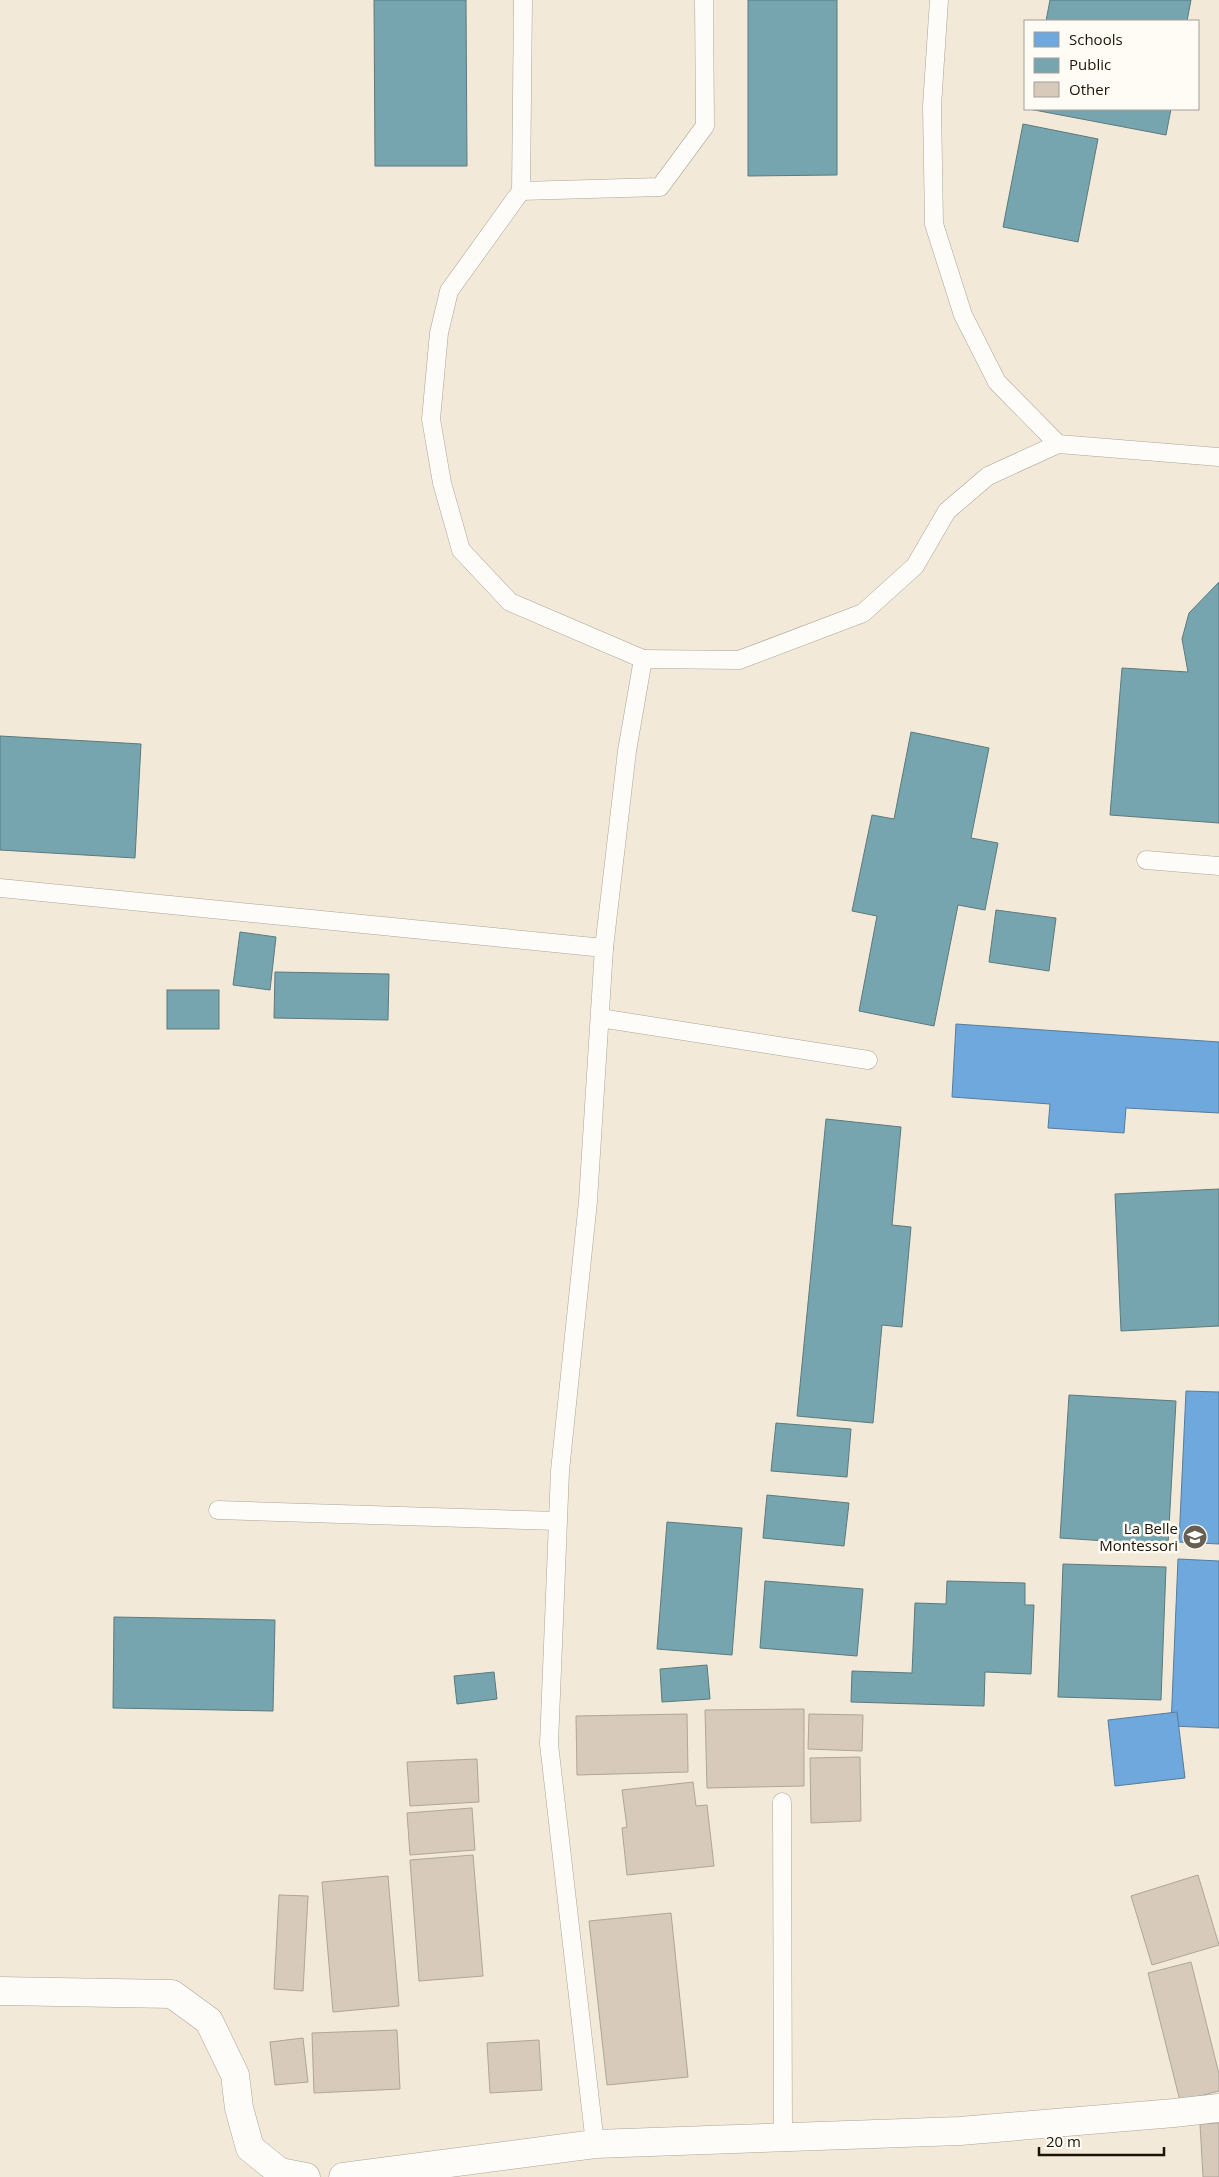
<svg xmlns="http://www.w3.org/2000/svg" width="1219" height="2177" font-family="'Open Sans',sans-serif">
<style>
.schools{fill:#6fa8dc;stroke:#567c9d}
.public{fill:#76a5af;stroke:#5b7a7d}
.building{fill:#d8cabb;stroke:#afa599}
.lines{fill:none;stroke-linecap:round;stroke-linejoin:round}
.lane-casing{stroke:#aca498;stroke-width:19}
.street-casing{stroke:#aca498;stroke-width:29}
.lane{stroke:#fdfcf9;stroke-width:18}
.street{stroke:#fdfcf9;stroke-width:28}
.labels{text-anchor:middle;dominant-baseline:central;stroke-width:5;stroke-linejoin:round;paint-order:stroke}
.poi-label{font-size:15px;fill:#1b1409;stroke:#fffbf5;text-anchor:end}
</style>
<rect width="100%" height="100%" fill="#f3e9d8"/>
<!-- schools -->
<g class="schools">
<polygon points="956,1024 1219,1042 1219,1113 1126,1108 1124,1133 1048,1128 1050,1104 952,1097"/>
<polygon points="1186,1391 1219,1392 1219,1544 1179,1542"/>
<polygon points="1178,1559 1219,1561 1219,1728 1171,1726"/>
<polygon points="1177,1712 1185,1778 1115,1786 1108,1720"/>
</g>
<!-- public -->
<g class="public">
<polygon points="374,0 466,0 467,166 375,166"/>
<polygon points="748,0 837,0 837,175 748,176"/>
<polygon points="1050,0 1191,0 1187,21 1046,21"/>
<polygon points="1029,109 1171,109 1166,135"/>
<polygon points="1023,124 1098,139 1078,242 1003,227"/>
<polygon points="1219,582 1219,823 1110,815 1122,668 1188,672 1182,639 1189,613"/>
<polygon points="911,732 989,748 971,838 998,843 985,910 958,905 934,1026 859,1011 877,916 852,911 872,815 894,819"/>
<polygon points="0,736 141,744 135,858 0,850"/>
<polygon points="996,910 1056,918 1049,971 989,962"/>
<polygon points="240,932 276,937 270,990 233,985"/>
<polygon points="275,972 389,974 388,1020 274,1018"/>
<rect x="167" y="990" width="52" height="39"/>
<polygon points="826,1119 901,1127 892,1225 911,1227 902,1327 882,1325 873,1423 797,1416"/>
<polygon points="1219,1189 1219,1326 1121,1331 1115,1194"/>
<polygon points="1069,1395 1176,1401 1168,1545 1060,1538"/>
<polygon points="776,1423 851,1429 847,1477 771,1471"/>
<polygon points="767,1495 849,1503 844,1546 763,1538"/>
<polygon points="667,1522 742,1528 732,1655 657,1649"/>
<polygon points="1063,1564 1166,1567 1161,1700 1058,1697"/>
<polygon points="765,1581 863,1589 857,1656 760,1648"/>
<polygon points="947,1581 1025,1583 1025,1605 1034,1605 1031,1674 985,1672 984,1706 851,1702 852,1671 912,1673 915,1603 946,1604"/>
<polygon points="114,1617 275,1620 273,1711 113,1708"/>
<polygon points="707,1665 710,1699 662,1702 660,1669"/>
<polygon points="494,1672 497,1699 457,1704 454,1676"/>
</g>
<!-- building -->
<g class="building">
<polygon points="804,1709 804,1786 707,1788 705,1710"/>
<polygon points="687,1714 688,1772 577,1775 576,1716"/>
<polygon points="809,1714 863,1715 862,1751 808,1749"/>
<polygon points="860,1757 861,1821 811,1823 810,1758"/>
<polygon points="477,1759 479,1802 410,1806 407,1762"/>
<polygon points="693,1782 696,1806 707,1805 714,1866 627,1875 622,1828 627,1827 622,1790"/>
<polygon points="472,1808 475,1850 410,1855 407,1813"/>
<polygon points="473,1855 483,1976 419,1981 410,1860"/>
<polygon points="1198,1875 1219,1945 1152,1965 1131,1896"/>
<polygon points="388,1876 399,2006 333,2012 322,1882"/>
<polygon points="279,1895 308,1896 303,1991 274,1989"/>
<polygon points="671,1913 688,2077 607,2085 589,1921"/>
<polygon points="1191,1962 1219,2074 1219,2091 1180,2101 1148,1973"/>
<polygon points="397,2030 400,2089 314,2093 312,2033"/>
<polygon points="303,2038 308,2082 275,2085 270,2042"/>
<polygon points="539,2040 542,2090 490,2093 487,2043"/>
<polygon points="1219,2123 1219,2177 1203,2177 1200,2124"/>
</g>
<g class="lines">
<defs>
<g id="lane">
<polyline points="523,0 521,191 449,291 439,333 431,419 442,483 461,550 510,602 643,659"/>
<polyline points="939,0 932,106 934,224 963,315 997,382 1058,444"/>
<polyline points="521,191 660,187 705,126 704,0"/>
<polyline points="1146,860 1219,866"/>
<polyline points="0,888 604,948"/>
<polyline points="600,1018 868,1060"/>
<polyline points="218,1510 557,1521"/>
<polyline points="782,1802 783,2138"/>
<polyline points="595,2144 549,1744 560,1471 588,1201 604,948 627,751 643,659 739,660 863,613 915,566 947,511 988,476 1058,444 1219,457"/>
</g>
<g id="street">
<polyline points="0,1991 172,1994 209,2021 235,2075 239,2108 250,2148 280,2172 306,2177"/>
<polyline points="343,2177 595,2144 960,2131 1174,2113 1219,2108"/>
</g>
</defs>
<!-- lane casing -->
<use href="#lane" class="lane-casing"/>
<!-- street casing -->
<use href="#street" class="street-casing"/>
<!-- lane -->
<use href="#lane" class="lane"/>
<!-- street -->
<use href="#street" class="street"/>
</g>
<!-- icons -->
<defs>
<symbol id="school-disc" viewBox="-11 -11 22 22"><circle r="9.5" fill="#675f51" stroke="#fffbf5"/><path d="M0-5L7-2L0 1L-7-2ZM-4 1L0 2.5L4 1V4Q0 6-4 4Z" fill="#fff"/></symbol>
</defs>
<g fill-rule="evenodd">
<use href="#school-disc" x="1181" y="1523" width="28" height="28"/>
</g>
<g class="labels">
<!-- poi labels -->
<g class="poi-label">
<text x="1178" y="1528">La Belle<tspan x="1178" dy="17">Montessori</tspan></text>
</g>
</g>
<!-- legend -->
<rect x="1024" y="20" width="175" height="90" fill="#fffbf5" stroke="#a49f97"/>
<rect x="1034" y="32" width="25" height="15" fill="#6fa8dc" stroke="#a49f97"/>
<text x="1069" y="45" font-size="15" fill="#1b1409">Schools</text>
<rect x="1034" y="58" width="25" height="15" fill="#76a5af" stroke="#a49f97"/>
<text x="1069" y="70" font-size="15" fill="#1b1409">Public</text>
<rect x="1034" y="82" width="25" height="15" fill="#d8cabb" stroke="#a49f97"/>
<text x="1069" y="95" font-size="15" fill="#1b1409">Other</text>
<!-- scale -->
<path d="M1039 2147v8h125v-8" fill="none" stroke="#1b1409" stroke-width="2.5"/>
<text x="1046" y="2147" font-size="15" fill="#1b1409" stroke="#fffbf5" stroke-width="4" paint-order="stroke">20 m</text>
</svg>
